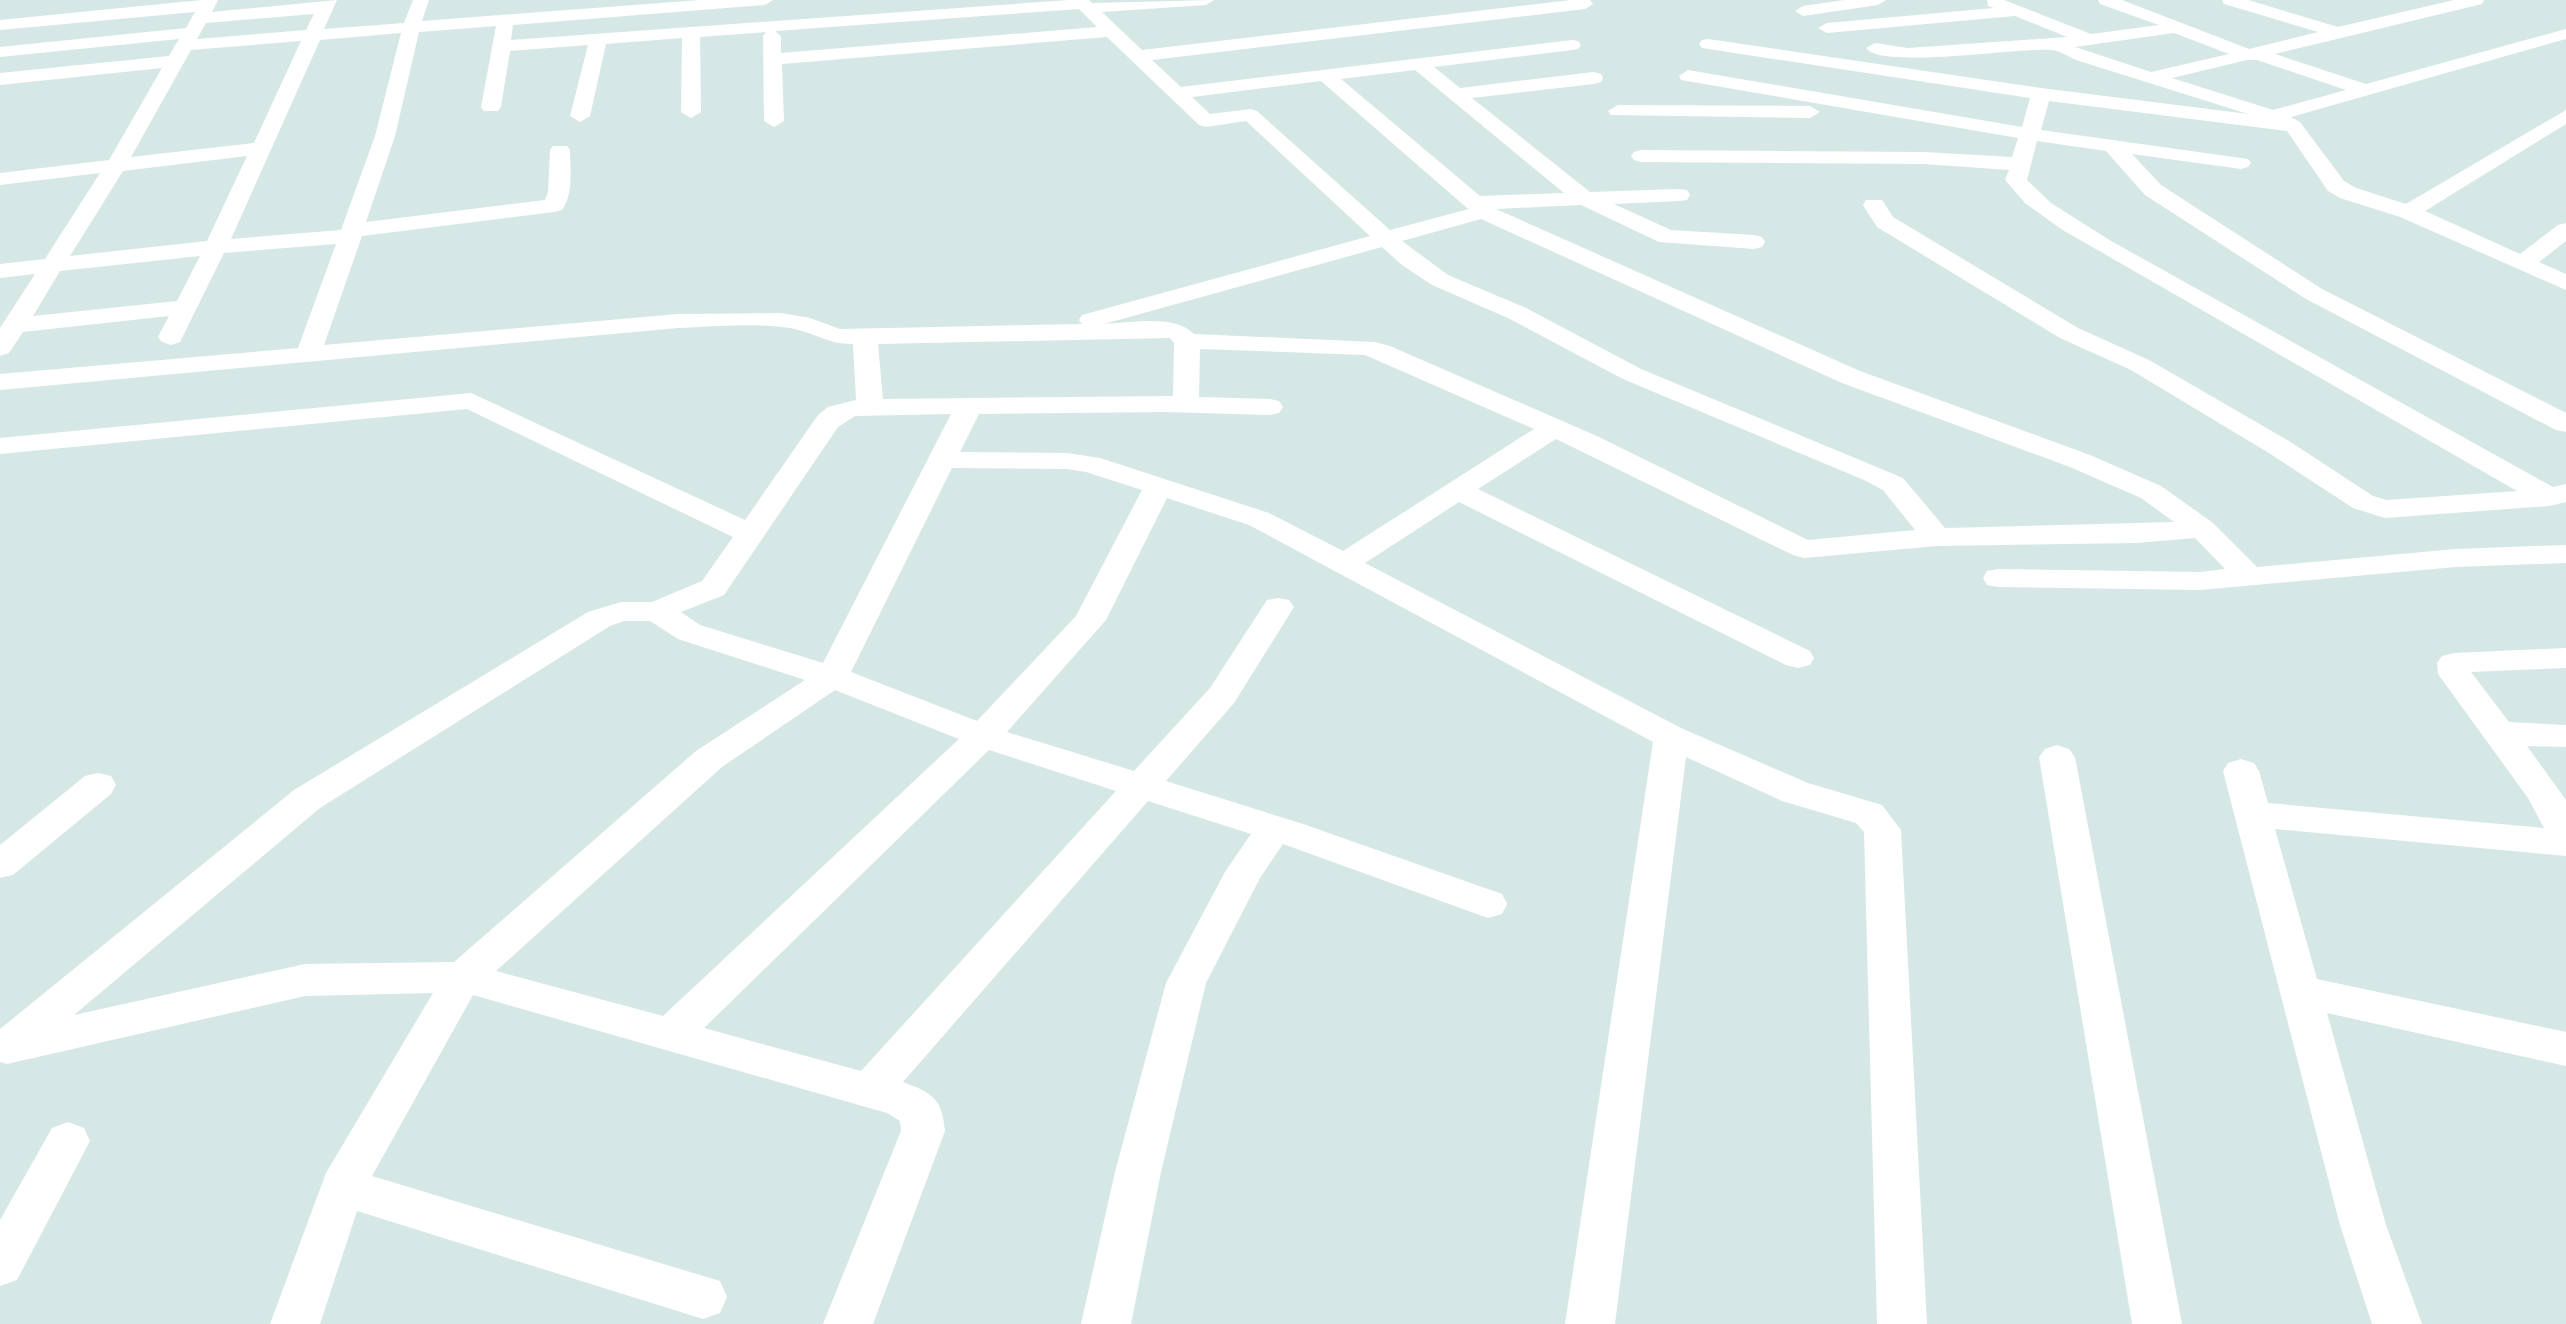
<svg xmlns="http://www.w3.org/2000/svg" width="2566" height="1324" font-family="Montserrat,sans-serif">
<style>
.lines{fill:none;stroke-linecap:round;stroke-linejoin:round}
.minor{fill:#fff;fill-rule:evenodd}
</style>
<rect width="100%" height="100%" fill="#d6e8e5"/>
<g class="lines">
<!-- minor -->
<g class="minor">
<path d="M202,0H218L212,12L337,0L324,29L404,23L413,0H429L422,21L700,0H773L765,5L513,25L511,40L1069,0H1089L1092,3L1214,0L1206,5L1102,12L1142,50L1571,0H1590L1593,4L1585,9L1152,60L1181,87L1572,40L1578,41L1581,45L1578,49L1572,50L1434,67L1460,88L1594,72L1601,74L1603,78L1601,82L1594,84L1472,98L1590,192L1679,189L1687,190L1690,195L1687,200L1679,201L1614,204L1671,230L1754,235L1762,237L1765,242L1762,247L1754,249L1659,242L1581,205L1496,209L1860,371L2090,455L2161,486L2213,523L2257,567L2456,549L2566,545V563L2456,567L2200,590L1998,587L1987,585L1983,578L1987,571L1998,569L2200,572L2225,569L2195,538L2136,543L1937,546L1804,558L1793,555L1556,439L1478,489L1810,651L1814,658L1810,665L1798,668L1786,665L1459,502L1365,563L1683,729L1808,783L1882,805L1901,830L1927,1324H1877L1864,832L1856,823L1782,801L1686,757L1615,1324H1565L1653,742L1249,525L1167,498L1106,620L1007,732L1134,771L1210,688L1267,600L1278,598L1289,600L1294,607L1234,703L1166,781L1303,824L1502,894L1507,904L1502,914L1488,918L1283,844L1260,878L1206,983L1161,1172L1131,1324H1081L1115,1172L1166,983L1225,872L1251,834L1148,801L903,1082C933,1093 942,1099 945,1131L873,1324H823L901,1131L900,1121L887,1113L473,995L372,1176L720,1281L727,1297L720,1313L703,1319L357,1211L320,1324H270L326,1173L433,993L305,996L7,1064L0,1062V1029L294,790L588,612L621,602H652L702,581L733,537L467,409L0,454V438L471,393L745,520L818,415L828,407L856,400L853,344C831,345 816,334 795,329C757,322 716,327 678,328L0,390V374L298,348L336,244L224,253L180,342L171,345L162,342L158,337L169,316L23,332L9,353L0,356V328L35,274L0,278V264L45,259L100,173L0,185V173L109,160L162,68L0,85V73L169,56L179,39L0,57V47L186,28L195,12L0,30V20ZM1079,9L1097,27L781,53V36L775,31ZM314,14L306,30L197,39L206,23ZM496,26L481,107L484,111H498L501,107L510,51L588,45L570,116L580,122L590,116L606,44L682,38L681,112L691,118L701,112L700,37L766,32L763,36L764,121L774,127L784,121L782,64L1107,37L1199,125L1206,127L1246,121L1370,236L1082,315L1079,320L1082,324L840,329L810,318L781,313L678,314L324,345L362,236L554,212L562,210C574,193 570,170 570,150L567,146H553L550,150L548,192L545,200L366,222L395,136L419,32ZM401,33L375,136L341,230L231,239L320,40ZM301,41L254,143L131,157L191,50ZM1415,70L1564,193L1480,196L1341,79ZM1321,81L1467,208L1469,209L1390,230L1257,111L1250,109L1210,114L1192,97ZM247,156L207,241L70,256L123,171ZM1481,219L1842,383L2070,467L2141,498L2174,522L1945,528L1903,478L1641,369L1526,308L1448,275L1402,241ZM1382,247L1402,265L1432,285L1508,318L1623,379L1864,480L1883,490L1915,530L1808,540L1599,437L1390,346L1375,342L1194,334C1174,314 1131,323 1104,324ZM200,256L177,301L33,316L60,271ZM1170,338L1174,343L1173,396L883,399L878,344ZM1200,349L1365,355L1534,429L1343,551L1269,513L1100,458L1067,453L960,452L979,414L1166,412L1270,415L1279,413L1283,407L1279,401L1270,399L1199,397ZM951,414L823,663L700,625L681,612L724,595L838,427L855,416ZM952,468L1067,469L1086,472L1142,490L1076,616L977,721L851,672ZM624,621H650L678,639L805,680L696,751L454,962L305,964L74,1015L320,808L610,626ZM835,690L959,739L663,1016L496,971L722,767ZM989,750L1116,791L861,1071L704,1028Z"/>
<polygon points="1844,0 1886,0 1878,5 1803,16 1795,11 1803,6"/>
<path d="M1987,0H2004L2091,34L2159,25L2100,4L2098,0H2122L2249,49L2318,32L2224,4L2222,0H2248L2338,27L2454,0H2484L2482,4L2275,54L2366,84L2566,29V39L2291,117L2300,122L2344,181L2356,188L2406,204L2566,110V124L2425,211L2520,254L2558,225L2566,223V241L2539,262L2566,274V290L2400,217L2340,198L2328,191L2287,131L2049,101L2041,130L2248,159L2251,163L2248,167L2241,169L2132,154L2161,185L2322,289L2566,413V432L2556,430L2306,299L2145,195L2106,151L2037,141L2027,180L2051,203L2111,241L2553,487L2566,484V502L2549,506L2385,518L2353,508L2269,453L2131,370L2060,338L1877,227L1863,205L1866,200H1882L1893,217L2078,328L2149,360L2289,441L2373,496L2387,500L2517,491L2061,229L2025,203L2005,180L2009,170L1924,164L1641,162L1634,160L1631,156L1634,152L1641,150L1924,152L2012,157L2018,138L1681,80L1679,76L1688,70L2022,127L2030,98L1702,48L1699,44L1702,40L1708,39L2041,88L2248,114L2076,60C2068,56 2058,50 2050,50C2019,47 1881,70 1866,48L1875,43L1908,48L2067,37L2015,16L1827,33L1818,28L1827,23L1994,8L1988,6ZM2174,33L2229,54L2151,72L2075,47ZM2247,60H2257L2346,90L2273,110L2172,78Z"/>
<polygon points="1618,105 1810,106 1820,112 1810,118 1611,115 1608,111"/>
<polygon points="2566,648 2566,668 2471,672 2509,722 2566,725 2566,747 2527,746 2566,800 2566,856 2275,829 2317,979 2566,1032 2566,1066 2327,1013 2386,1225 2422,1324 2372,1324 2340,1225 2223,771 2228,763 2241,759 2254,763 2259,771 2268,803 2544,828 2528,798 2438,674 2437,663 2442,656 2454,653"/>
<polygon points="2057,745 2069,749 2075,757 2182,1324 2132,1324 2039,757 2045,749"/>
<polygon points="98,773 111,776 116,785 111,794 13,875 0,878 0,845 85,776"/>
<polygon points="68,1122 84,1128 90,1141 17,1280 0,1286 0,1220 52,1128"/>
</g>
</g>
</svg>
